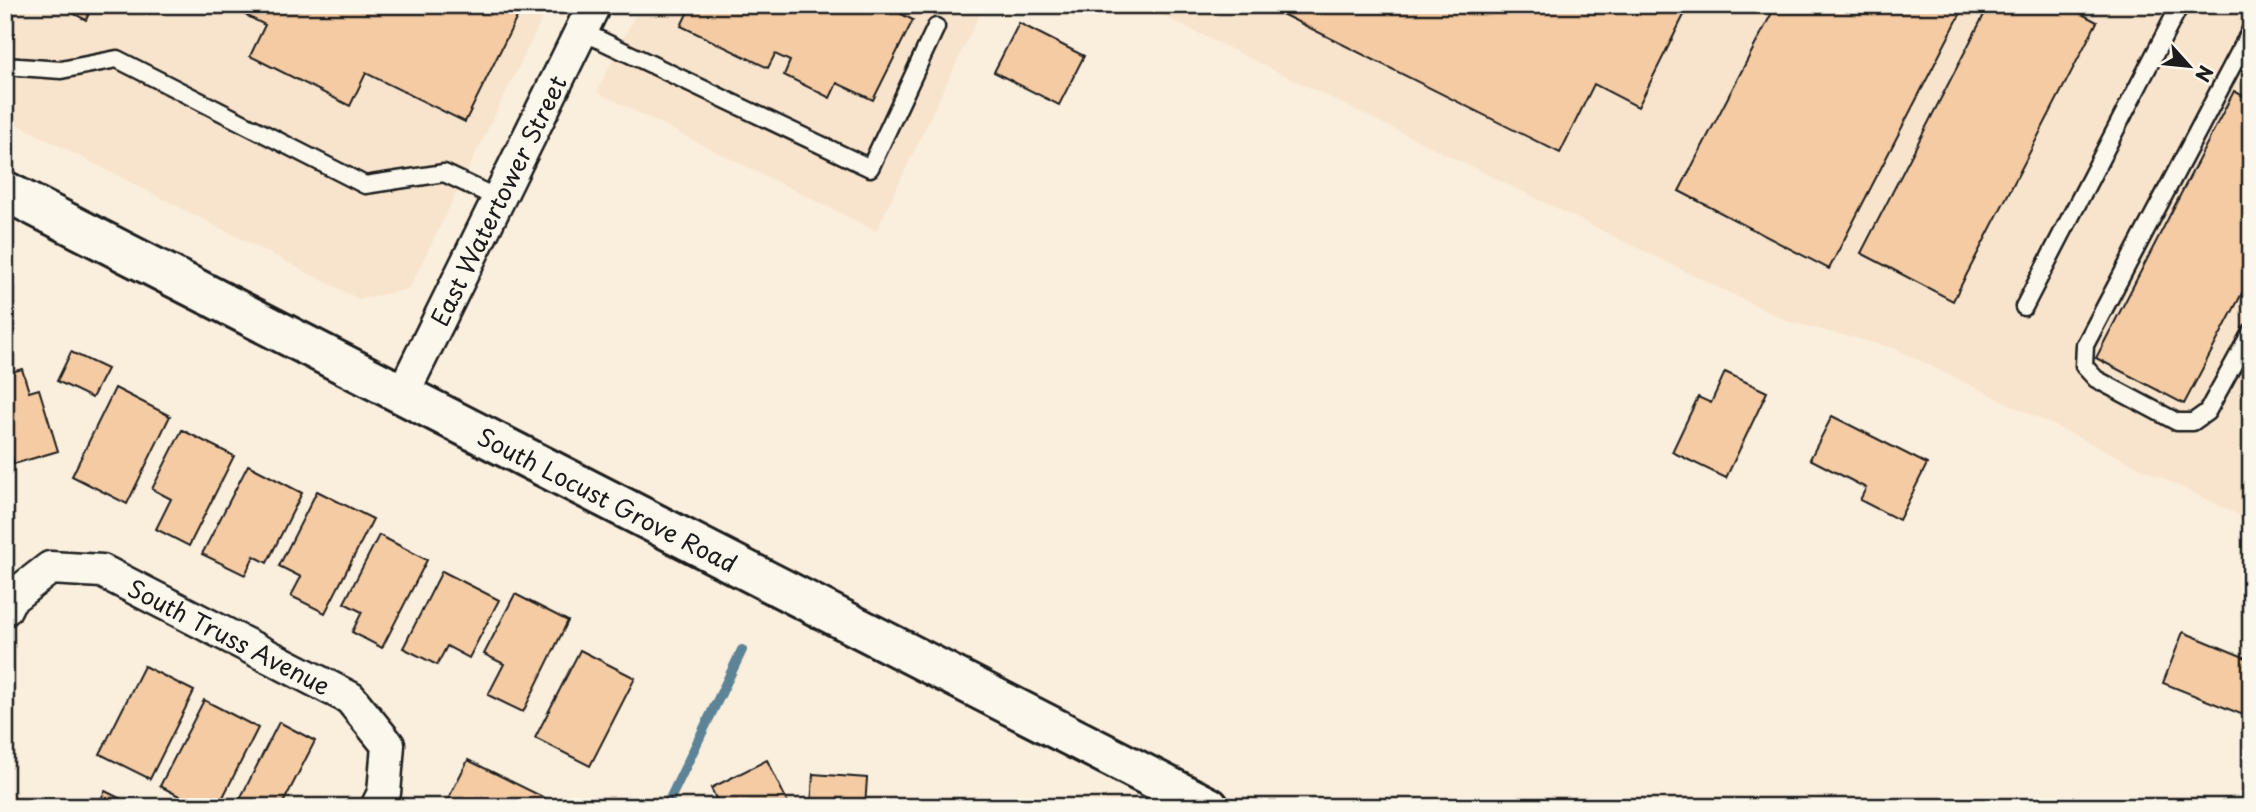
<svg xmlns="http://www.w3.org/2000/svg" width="2256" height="812" font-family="'Playpen Sans',sans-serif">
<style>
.built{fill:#f8e4cc}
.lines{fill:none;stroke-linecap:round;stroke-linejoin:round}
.stream{stroke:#5c8396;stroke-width:10}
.building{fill:#f4cba3;stroke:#1c1c1c;stroke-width:2}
.lane-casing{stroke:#1c1c1c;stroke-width:21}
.street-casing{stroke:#1c1c1c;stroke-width:37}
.secondary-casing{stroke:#1c1c1c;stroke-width:44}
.lane{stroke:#fbf7ec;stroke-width:16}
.street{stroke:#fbf7ec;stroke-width:32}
.secondary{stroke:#fbf7ec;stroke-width:38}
.labels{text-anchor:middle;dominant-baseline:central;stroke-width:5;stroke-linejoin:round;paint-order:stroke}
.street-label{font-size:24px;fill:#1c1c1c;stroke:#fbf7ec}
</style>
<rect width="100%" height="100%" fill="#faeedd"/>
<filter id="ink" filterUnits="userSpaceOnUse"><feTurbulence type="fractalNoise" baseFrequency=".0143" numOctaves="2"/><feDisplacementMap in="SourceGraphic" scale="14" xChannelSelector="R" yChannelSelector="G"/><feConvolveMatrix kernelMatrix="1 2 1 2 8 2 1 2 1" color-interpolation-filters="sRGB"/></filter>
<g filter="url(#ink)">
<!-- built -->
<g class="built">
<polygon points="5,5 549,5 409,289 359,299 5,118"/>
<polygon points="640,5 984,5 876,231 597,92"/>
<polygon points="1141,5 2251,5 2251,521 1894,348 1787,321"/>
</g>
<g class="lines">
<!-- stream -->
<polyline class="stream" points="666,807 742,650"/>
</g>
<!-- building -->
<g class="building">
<polygon points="57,5 93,5 86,20"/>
<polygon points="226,5 523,5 465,122 366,73 350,106 250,56 265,25"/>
<polygon points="691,5 884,5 913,20 873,100 837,83 830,98 784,75 790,61 775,54 768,68 681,26"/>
<polygon points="1264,5 1689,5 1638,107 1594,84 1560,153"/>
<polygon points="1776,5 1965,5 1829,269 1679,191"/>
<polygon points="1989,5 2065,5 2097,22 1953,301 1861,253"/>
<polygon points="1019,23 1084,56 1059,105 994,72"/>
<polygon points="2234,91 2251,100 2251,276 2184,404 2096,358"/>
<polygon points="71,352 107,369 92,398 57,381"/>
<polygon points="22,369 29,392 39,389 58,451 14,464 5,435 5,374"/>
<polygon points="1725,372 1767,392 1726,478 1672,452 1698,397 1711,403"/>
<polygon points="115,388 170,416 127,504 72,476"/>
<polygon points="1832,416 1927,464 1899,520 1860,500 1866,488 1810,459"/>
<polygon points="182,430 234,456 189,546 156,529 171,499 152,489"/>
<polygon points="248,465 302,493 267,563 254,556 245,575 202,554"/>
<polygon points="317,491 373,519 325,613 291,596 301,577 279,566"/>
<polygon points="379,535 427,560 382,648 352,632 362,612 344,603"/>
<polygon points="442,571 499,600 469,658 447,646 437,665 403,648"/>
<polygon points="515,594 568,621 523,712 488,695 504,664 484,654"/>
<polygon points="2183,632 2251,660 2251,718 2163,683"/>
<polygon points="580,650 635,678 590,766 535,738"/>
<polygon points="144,666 194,691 150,779 100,754"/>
<polygon points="204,700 258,728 218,807 200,807 160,786"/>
<polygon points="279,722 315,741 281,807 256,807 240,799"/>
<polygon points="468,760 559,805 558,807 444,807"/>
<polygon points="767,760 790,807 720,807 711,788"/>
<polygon points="813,774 867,778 865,807 811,807"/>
<polygon points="105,791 137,807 97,807"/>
<polygon points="907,799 923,807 903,807"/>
</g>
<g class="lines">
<defs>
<g id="lane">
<polyline points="2251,30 2085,345 2084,366 2096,379 2177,422 2193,422 2207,412 2251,332"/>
<polyline points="581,31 870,168 936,27"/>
<polyline points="5,66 61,70 117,59 365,185 444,173 499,199"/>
<polyline points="2024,307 2180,5"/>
</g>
<g id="street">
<path id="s1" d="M402,395L594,5"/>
<path id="s2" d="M5,609L10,599L50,568L102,571L350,698L388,745L384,793L377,807"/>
</g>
<g id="secondary">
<path id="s3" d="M5,191L1209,807"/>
</g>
</defs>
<!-- lane casing -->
<use href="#lane" class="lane-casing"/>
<!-- street casing -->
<use href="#street" class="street-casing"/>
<!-- secondary casing -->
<use href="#secondary" class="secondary-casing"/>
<!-- lane -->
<use href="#lane" class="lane"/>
<!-- street -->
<use href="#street" class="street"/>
<!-- secondary -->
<use href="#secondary" class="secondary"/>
</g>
</g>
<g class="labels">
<!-- street labels -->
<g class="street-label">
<text stroke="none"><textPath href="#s1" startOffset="217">East Watertower Street</textPath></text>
<text stroke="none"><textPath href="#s3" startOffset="677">South Locust Grove Road</textPath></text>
<text stroke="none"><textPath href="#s2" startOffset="257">South Truss Avenue</textPath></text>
</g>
</g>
<!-- margin -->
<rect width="2256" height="812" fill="none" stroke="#fbf7ec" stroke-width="28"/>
<rect x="14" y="14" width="2228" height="784" fill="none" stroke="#1c1c1c" stroke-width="2.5" filter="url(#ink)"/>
<!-- north arrow -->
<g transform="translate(2189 66) rotate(117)" stroke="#fbf7ec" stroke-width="5" paint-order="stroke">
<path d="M0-5L12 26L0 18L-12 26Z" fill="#1c1c1c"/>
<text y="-10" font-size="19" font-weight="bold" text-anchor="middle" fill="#1c1c1c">N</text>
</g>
</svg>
